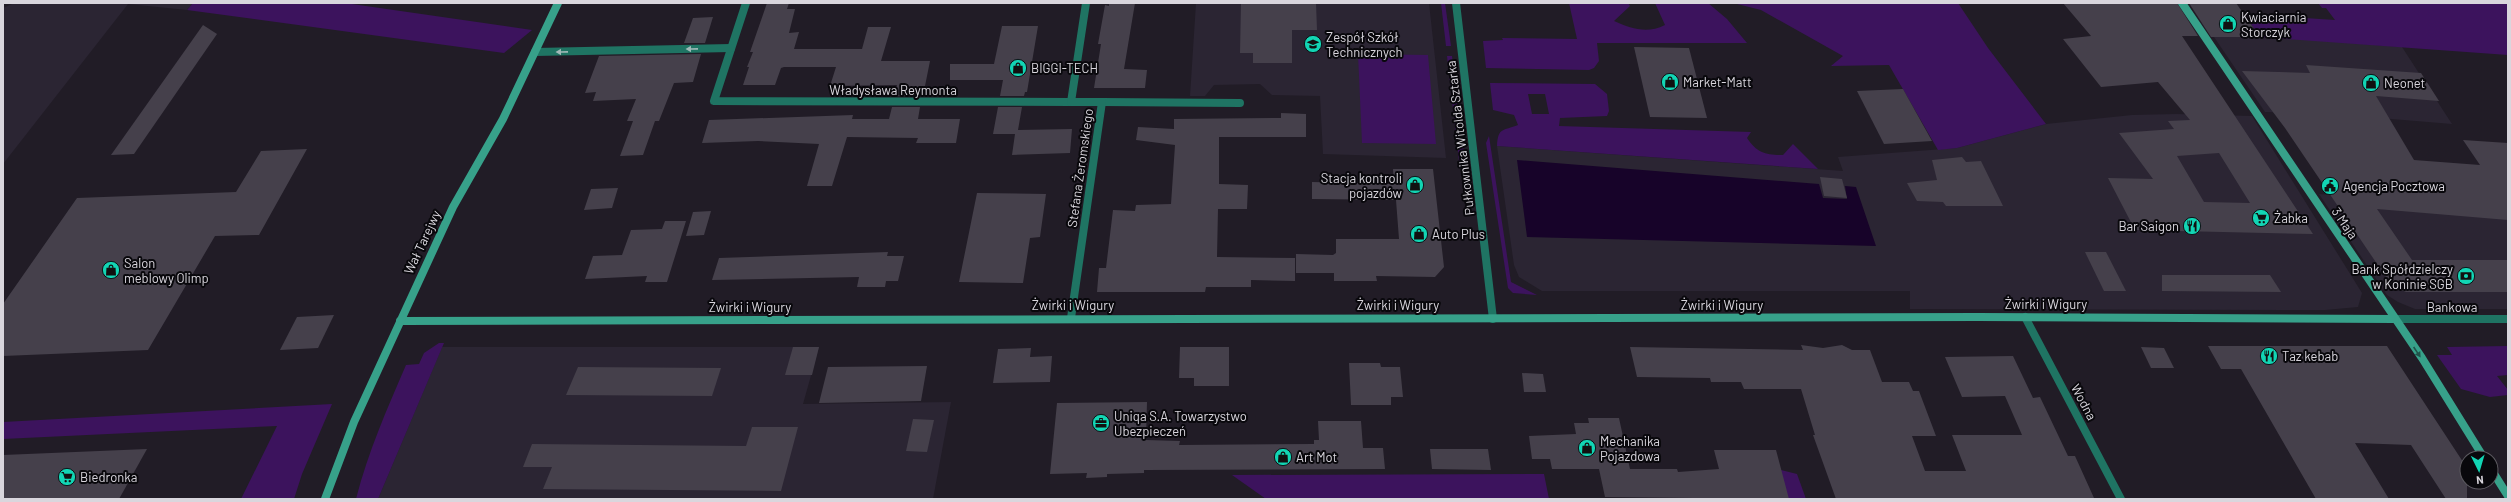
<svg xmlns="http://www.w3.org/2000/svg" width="2511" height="502" font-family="Barlow,sans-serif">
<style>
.built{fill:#2b2533}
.green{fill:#3c135d;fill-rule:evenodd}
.water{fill:#170329}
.building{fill:#45404b;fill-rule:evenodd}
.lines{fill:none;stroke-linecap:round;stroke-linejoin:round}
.street{stroke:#1f7463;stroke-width:8}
.secondary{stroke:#37a18a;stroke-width:8}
.oneway{fill:#a1b9b8}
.oneway2{fill:#20544b}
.labels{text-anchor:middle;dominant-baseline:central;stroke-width:4;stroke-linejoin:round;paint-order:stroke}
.poi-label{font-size:13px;fill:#d9d6dd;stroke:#09080c;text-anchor:start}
.street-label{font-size:13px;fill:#d9d6dd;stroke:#09080c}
</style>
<rect width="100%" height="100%" fill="#211c26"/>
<!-- built -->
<g class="built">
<polygon points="14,3 193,3 187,10 128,4 3,164 3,8"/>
<polygon points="1196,3 1429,3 1446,158 1323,154 1320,96 1272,95 1260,84 1214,85 1205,96 1190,96"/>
<polygon points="2214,37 2277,37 2402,47 2452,124 2319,113 2265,112"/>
<polygon points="2176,114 2252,116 2362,293 2358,307 2325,310 1910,309 1910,291 1542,291 1519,277 1514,265 1497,146 1843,171 1838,157 1957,148 2046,124 2132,115"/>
<polygon points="2319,194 2508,207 2508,309 2415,309 2398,302 2387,295"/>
<polygon points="442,347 819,347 803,404 951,402 933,499 378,499"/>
</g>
<!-- green -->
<g class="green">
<polygon points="193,3 345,3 532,30 504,53 187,10"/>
<polygon points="1441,3 1445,3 1451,46 1446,46"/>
<path d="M1569,3H1628L1630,6L1614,21C1632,29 1647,34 1665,25L1655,3H1708L1727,19L1747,43H1597L1599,61L1594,68L1589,70L1486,68L1483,41L1503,40L1502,38L1577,39Z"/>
<polygon points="1733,3 1958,3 1988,48 2046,124 1957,148 1938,150 1889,65 1831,66 1843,56 1761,10"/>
<polygon points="2318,3 2508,3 2508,55 2260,37 2244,14 2335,20 2326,8 2322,8"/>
<polygon points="1358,54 1428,55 1436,144 1362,143"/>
<polygon points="1447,56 1452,56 1465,161 1459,161"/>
<path d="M1490,83L1595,84L1607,94L1609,111L1607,116L1560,118L1559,126L1751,132L1747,138C1757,153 1766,155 1783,155L1793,144L1818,169L1497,146C1498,127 1503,131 1518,125L1514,115L1493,110ZM1528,94H1545L1549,114H1532Z"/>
<polygon points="1489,136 1511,282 1537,295 1513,293 1508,288 1486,143"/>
<path d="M439,343H444L378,499H356C368,452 387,409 406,365L419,364L424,353Z"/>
<polygon points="2508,346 2508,375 2497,376 2508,390 2508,395 2490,397 2461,389 2437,355 2452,355 2447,347"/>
<polygon points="332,404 302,474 294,499 241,499 277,426 3,439 3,422"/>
<polygon points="1765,470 1781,470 1797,474 1806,499 1774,499"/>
<polygon points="1544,474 1549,499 1266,499 1232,475"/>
</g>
<!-- water -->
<polygon class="water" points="1517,160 1819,184 1823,198 1847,199 1845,186 1856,187 1876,246 1527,237"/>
<!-- building -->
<g class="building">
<polygon points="767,3 789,3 787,9 795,9 789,33 799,32 794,49 862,49 868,27 891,27 881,61 930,61 923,96 894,96 897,85 830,86 836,67 784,67 781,68 775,85 743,85 749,67 747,67 753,52 750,52"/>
<polygon points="1109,3 1135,3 1124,69 1147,70 1145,88 1094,88 1101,44 1098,44 1105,5 1109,6"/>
<polygon points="1241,3 1316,3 1317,30 1292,30 1292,63 1253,63 1253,53 1240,53"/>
<path d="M2063,3H2177L2198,36H2182L2313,234L2135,230L2108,178L2153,179L2119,133L2174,129L2168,121L2190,120L2158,82L2101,87L2063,39L2091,36ZM2219,153L2250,203L2204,202L2177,156Z"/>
<polygon points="2189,3 2236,3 2260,37 2211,37"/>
<polygon points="713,17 705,43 684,43 693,18"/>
<polygon points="203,25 217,34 134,154 111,155"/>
<polygon points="1002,26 1038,26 1027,92 1025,92 1024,96 1000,96 1003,80 950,80 950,64 994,64"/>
<polygon points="1634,47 1689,48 1707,118 1650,117"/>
<polygon points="701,54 693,82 674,83 659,121 655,121 643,155 620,156 633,121 627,121 636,99 593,101 596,92 585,93 599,56"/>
<polygon points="2306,65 2421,73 2439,101 2376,96 2414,160 2480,165 2463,140 2508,143 2508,220 2377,209 2412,260 2508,260 2508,292 2406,292 2392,286 2285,128 2242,71 2310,73"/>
<polygon points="1903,89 1932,141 1884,144 1857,91"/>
<polygon points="892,107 920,107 918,119 960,119 956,143 916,143 918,138 847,137 832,186 807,186 819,144 758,141 702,143 709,120 853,115 852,119 889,119"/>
<polygon points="998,107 1022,107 1018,130 1072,129 1070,153 1012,155 1015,134 993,134"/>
<polygon points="1281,113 1306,114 1306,137 1219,137 1219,184 1248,185 1247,209 1218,209 1217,257 1295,258 1295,281 1251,280 1251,287 1206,287 1205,292 1097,292 1099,268 1106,268 1113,210 1135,211 1136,205 1171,204 1175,145 1136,140 1138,127 1174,129 1174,119 1281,118"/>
<polygon points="307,149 259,235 215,236 148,350 3,356 3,304 77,198 236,192 261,151"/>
<polygon points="1962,157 1966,162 1981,161 2003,206 1946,206 1943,202 1917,201 1907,183 1937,180 1932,160"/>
<polygon points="1393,169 1433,169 1444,267 1435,277 1376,276 1377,281 1334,281 1334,273 1296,273 1296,254 1333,255 1336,253 1336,239 1399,239 1396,200 1312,199 1312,182 1394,184"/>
<polygon points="1820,177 1842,179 1847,198 1824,196"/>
<polygon points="618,188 612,208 584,210 591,189"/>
<polygon points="977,193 1046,194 1040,237 1030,238 1023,283 959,282"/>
<polygon points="711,211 704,235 686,236 693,212"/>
<polygon points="665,221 686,221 667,282 645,282 647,276 585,279 593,256 622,255 631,230 662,229"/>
<polygon points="888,252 887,256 904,256 898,281 886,281 885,287 857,287 859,277 712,280 719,258"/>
<polygon points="2085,252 2106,252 2126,291 2104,291"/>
<polygon points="2162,275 2270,275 2281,292 2162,291"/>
<polygon points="334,315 318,348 280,350 297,317"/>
<polygon points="1801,345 1823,348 1842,345 1852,350 1870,350 1882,382 1909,382 1913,391 1919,391 1936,436 1912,436 1925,471 1966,471 1952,435 2022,435 2005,396 1962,397 1945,357 2013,356 2033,398 2040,397 2068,456 2075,456 2094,498 1836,499 1813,435 1815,435 1801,389 1744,389 1741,382 1711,382 1710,378 1637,377 1630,347 1803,350"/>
<polygon points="2208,346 2387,346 2467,468 2467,499 2446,499 2411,445 2355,443 2389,499 2316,499 2241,369 2221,369"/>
<polygon points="793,347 819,347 812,375 785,375"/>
<polygon points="1180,347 1229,347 1229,386 1194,386 1194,378 1179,378"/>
<polygon points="2141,347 2164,348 2174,368 2151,368"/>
<polygon points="1031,348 1030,357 1052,356 1050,382 993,383 998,349"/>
<polygon points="1349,363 1380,363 1381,367 1400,367 1403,397 1391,397 1391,405 1351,405"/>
<polygon points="927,366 921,401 819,403 828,367"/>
<polygon points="578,367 721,368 712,396 566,395"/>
<polygon points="1522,373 1543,374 1546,392 1524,392"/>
<polygon points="1147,402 1146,440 1180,441 1179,445 1314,444 1314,440 1319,440 1318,421 1361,421 1363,448 1383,448 1385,469 1144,470 1144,473 1107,474 1107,477 1086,478 1087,473 1050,474 1057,403"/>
<polygon points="1588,418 1619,418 1630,469 1677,469 1678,472 1719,469 1714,450 1776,450 1789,499 1605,497 1599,469 1552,469 1550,459 1532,459 1529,436 1576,434 1574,423 1589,423"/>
<polygon points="913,419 934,420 927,452 906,451"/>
<polygon points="752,427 798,427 781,491 543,489 552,467 523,467 532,444 746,446"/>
<polygon points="147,449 119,499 3,499 3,455"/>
<polygon points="1430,449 1488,449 1491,470 1432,469"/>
</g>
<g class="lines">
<!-- street -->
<g class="street">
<polyline points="746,3 714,101 1071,102"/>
<polyline points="1456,3 1493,319"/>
<polyline points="535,52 731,48"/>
<polyline points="1102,102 1240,103"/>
<polyline points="2025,317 2121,499"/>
<polyline points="1071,318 1102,102 1071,102 1086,3"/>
<polyline points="2395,319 2508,319"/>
</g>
<!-- secondary -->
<g class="secondary">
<polyline points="2182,3 2422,358 2484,458"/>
<polyline points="400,321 1977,317 2395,319"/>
<polyline points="2491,469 2508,496"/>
<polyline points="325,499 354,422 453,207 503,119 558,3"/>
</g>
</g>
<!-- one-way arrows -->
<defs><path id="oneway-solid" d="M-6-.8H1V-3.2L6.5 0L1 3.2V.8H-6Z"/></defs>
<g class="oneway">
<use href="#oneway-solid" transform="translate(692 49) rotate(179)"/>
<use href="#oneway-solid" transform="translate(562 52) rotate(179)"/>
</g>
<use class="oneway2" href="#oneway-solid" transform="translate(2417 352) rotate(56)"/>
<!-- icons -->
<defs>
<symbol id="shop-disc" viewBox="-11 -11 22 22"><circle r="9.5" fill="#12d5b4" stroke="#09080c"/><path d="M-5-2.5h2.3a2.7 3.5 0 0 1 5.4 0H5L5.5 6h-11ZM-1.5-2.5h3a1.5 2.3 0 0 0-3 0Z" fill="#111"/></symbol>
<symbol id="school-disc" viewBox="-11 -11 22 22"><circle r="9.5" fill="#12d5b4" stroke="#09080c"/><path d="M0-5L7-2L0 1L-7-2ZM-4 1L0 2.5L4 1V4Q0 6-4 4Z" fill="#111"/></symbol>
<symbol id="civic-disc" viewBox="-11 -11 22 22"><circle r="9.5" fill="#12d5b4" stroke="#09080c"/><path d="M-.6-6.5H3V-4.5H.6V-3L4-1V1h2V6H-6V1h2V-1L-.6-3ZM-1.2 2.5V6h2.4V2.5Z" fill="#111"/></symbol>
<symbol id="supermarket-disc" viewBox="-11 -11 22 22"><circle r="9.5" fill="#12d5b4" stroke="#09080c"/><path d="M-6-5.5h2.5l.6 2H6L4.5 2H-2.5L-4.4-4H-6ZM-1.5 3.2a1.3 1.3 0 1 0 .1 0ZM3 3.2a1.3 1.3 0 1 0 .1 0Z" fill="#111"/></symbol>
<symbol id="restaurant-disc" viewBox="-11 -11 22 22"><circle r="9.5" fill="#12d5b4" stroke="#09080c"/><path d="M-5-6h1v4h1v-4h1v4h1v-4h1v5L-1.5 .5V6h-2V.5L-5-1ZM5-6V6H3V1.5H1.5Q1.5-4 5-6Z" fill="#111"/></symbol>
<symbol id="bank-disc" viewBox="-11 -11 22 22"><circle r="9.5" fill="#12d5b4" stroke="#09080c"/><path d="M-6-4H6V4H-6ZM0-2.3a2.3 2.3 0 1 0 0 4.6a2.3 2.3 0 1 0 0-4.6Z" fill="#111"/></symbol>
<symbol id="office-disc" viewBox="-11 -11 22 22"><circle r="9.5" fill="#12d5b4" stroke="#09080c"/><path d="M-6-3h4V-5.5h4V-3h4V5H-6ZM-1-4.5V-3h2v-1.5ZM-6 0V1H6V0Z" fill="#111"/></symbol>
</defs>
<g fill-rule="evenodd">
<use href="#shop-disc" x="2218" y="14" width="20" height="20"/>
<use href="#school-disc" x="1303" y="34" width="20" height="20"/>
<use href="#shop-disc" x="1008" y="58" width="20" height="20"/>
<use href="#shop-disc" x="1660" y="72" width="20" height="20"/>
<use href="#shop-disc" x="2361" y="73" width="20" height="20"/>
<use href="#shop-disc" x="1405" y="175" width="20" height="20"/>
<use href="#civic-disc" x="2320" y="176" width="20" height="20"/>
<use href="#supermarket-disc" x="2251" y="208" width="20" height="20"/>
<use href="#restaurant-disc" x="2182" y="216" width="20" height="20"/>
<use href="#shop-disc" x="1409" y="224" width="20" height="20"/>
<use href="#shop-disc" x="101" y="260" width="20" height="20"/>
<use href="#bank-disc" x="2456" y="266" width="20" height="20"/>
<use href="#restaurant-disc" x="2259" y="346" width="20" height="20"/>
<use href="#office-disc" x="1091" y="413" width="20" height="20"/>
<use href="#shop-disc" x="1577" y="438" width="20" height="20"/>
<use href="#shop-disc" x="1273" y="447" width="20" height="20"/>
<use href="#supermarket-disc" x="57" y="467" width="20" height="20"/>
</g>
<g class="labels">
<!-- poi labels -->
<g class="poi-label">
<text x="2241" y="17">Kwiaciarnia<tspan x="2241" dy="15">Storczyk</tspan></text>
<text x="1326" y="37">Zespół Szkół<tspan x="1326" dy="15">Technicznych</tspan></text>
<text x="1031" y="68">BIGGI-TECH</text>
<text x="1683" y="82">Market-Matt</text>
<text x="2384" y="83">Neonet</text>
<text x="1402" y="178" text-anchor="end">Stacja kontroli<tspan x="1402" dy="15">pojazdów</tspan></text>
<text x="2343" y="186">Agencja Pocztowa</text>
<text x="2274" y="218">Żabka</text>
<text x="2179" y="226" text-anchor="end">Bar Saigon</text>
<text x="1432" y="234">Auto Plus</text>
<text x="124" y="263">Salon<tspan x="124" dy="15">meblowy Olimp</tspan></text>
<text x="2453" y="269" text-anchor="end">Bank Spółdzielczy<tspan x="2453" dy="15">w Koninie SGB</tspan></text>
<text x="2282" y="356">Taz kebab</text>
<text x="1114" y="416">Uniqa S.A. Towarzystwo<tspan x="1114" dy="15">Ubezpieczeń</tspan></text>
<text x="1600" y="441">Mechanika<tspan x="1600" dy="15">Pojazdowa</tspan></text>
<text x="1296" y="457">Art Mot</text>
<text x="80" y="477">Biedronka</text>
</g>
<!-- street labels -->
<g class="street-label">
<text x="893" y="90">Władysława Reymonta</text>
<text transform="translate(1460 138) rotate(-97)">Pułkownika Witolda Sztarka</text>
<text transform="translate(1080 168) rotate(-82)">Stefana Żeromskiego</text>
<text transform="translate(2345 223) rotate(56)">3 Maja</text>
<text transform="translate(422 242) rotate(-65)">Wał Tarejwy</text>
<text x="2046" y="304">Żwirki i Wigury</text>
<text x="1073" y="305">Żwirki i Wigury</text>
<text x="1398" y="305">Żwirki i Wigury</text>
<text x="1722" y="305">Żwirki i Wigury</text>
<text x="750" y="307">Żwirki i Wigury</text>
<text x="2452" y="307">Bankowa</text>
<text transform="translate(2084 402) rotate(62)">Wodna</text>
</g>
</g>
<!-- border -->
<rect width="2511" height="502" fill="none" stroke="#d9d6dd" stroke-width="8"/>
<!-- north arrow -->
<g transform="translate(2479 470) rotate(175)"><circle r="19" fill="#09080c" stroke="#5c5a60"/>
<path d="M0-3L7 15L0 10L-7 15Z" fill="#12d5b4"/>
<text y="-6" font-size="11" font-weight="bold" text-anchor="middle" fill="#d9d6dd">N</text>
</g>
</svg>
